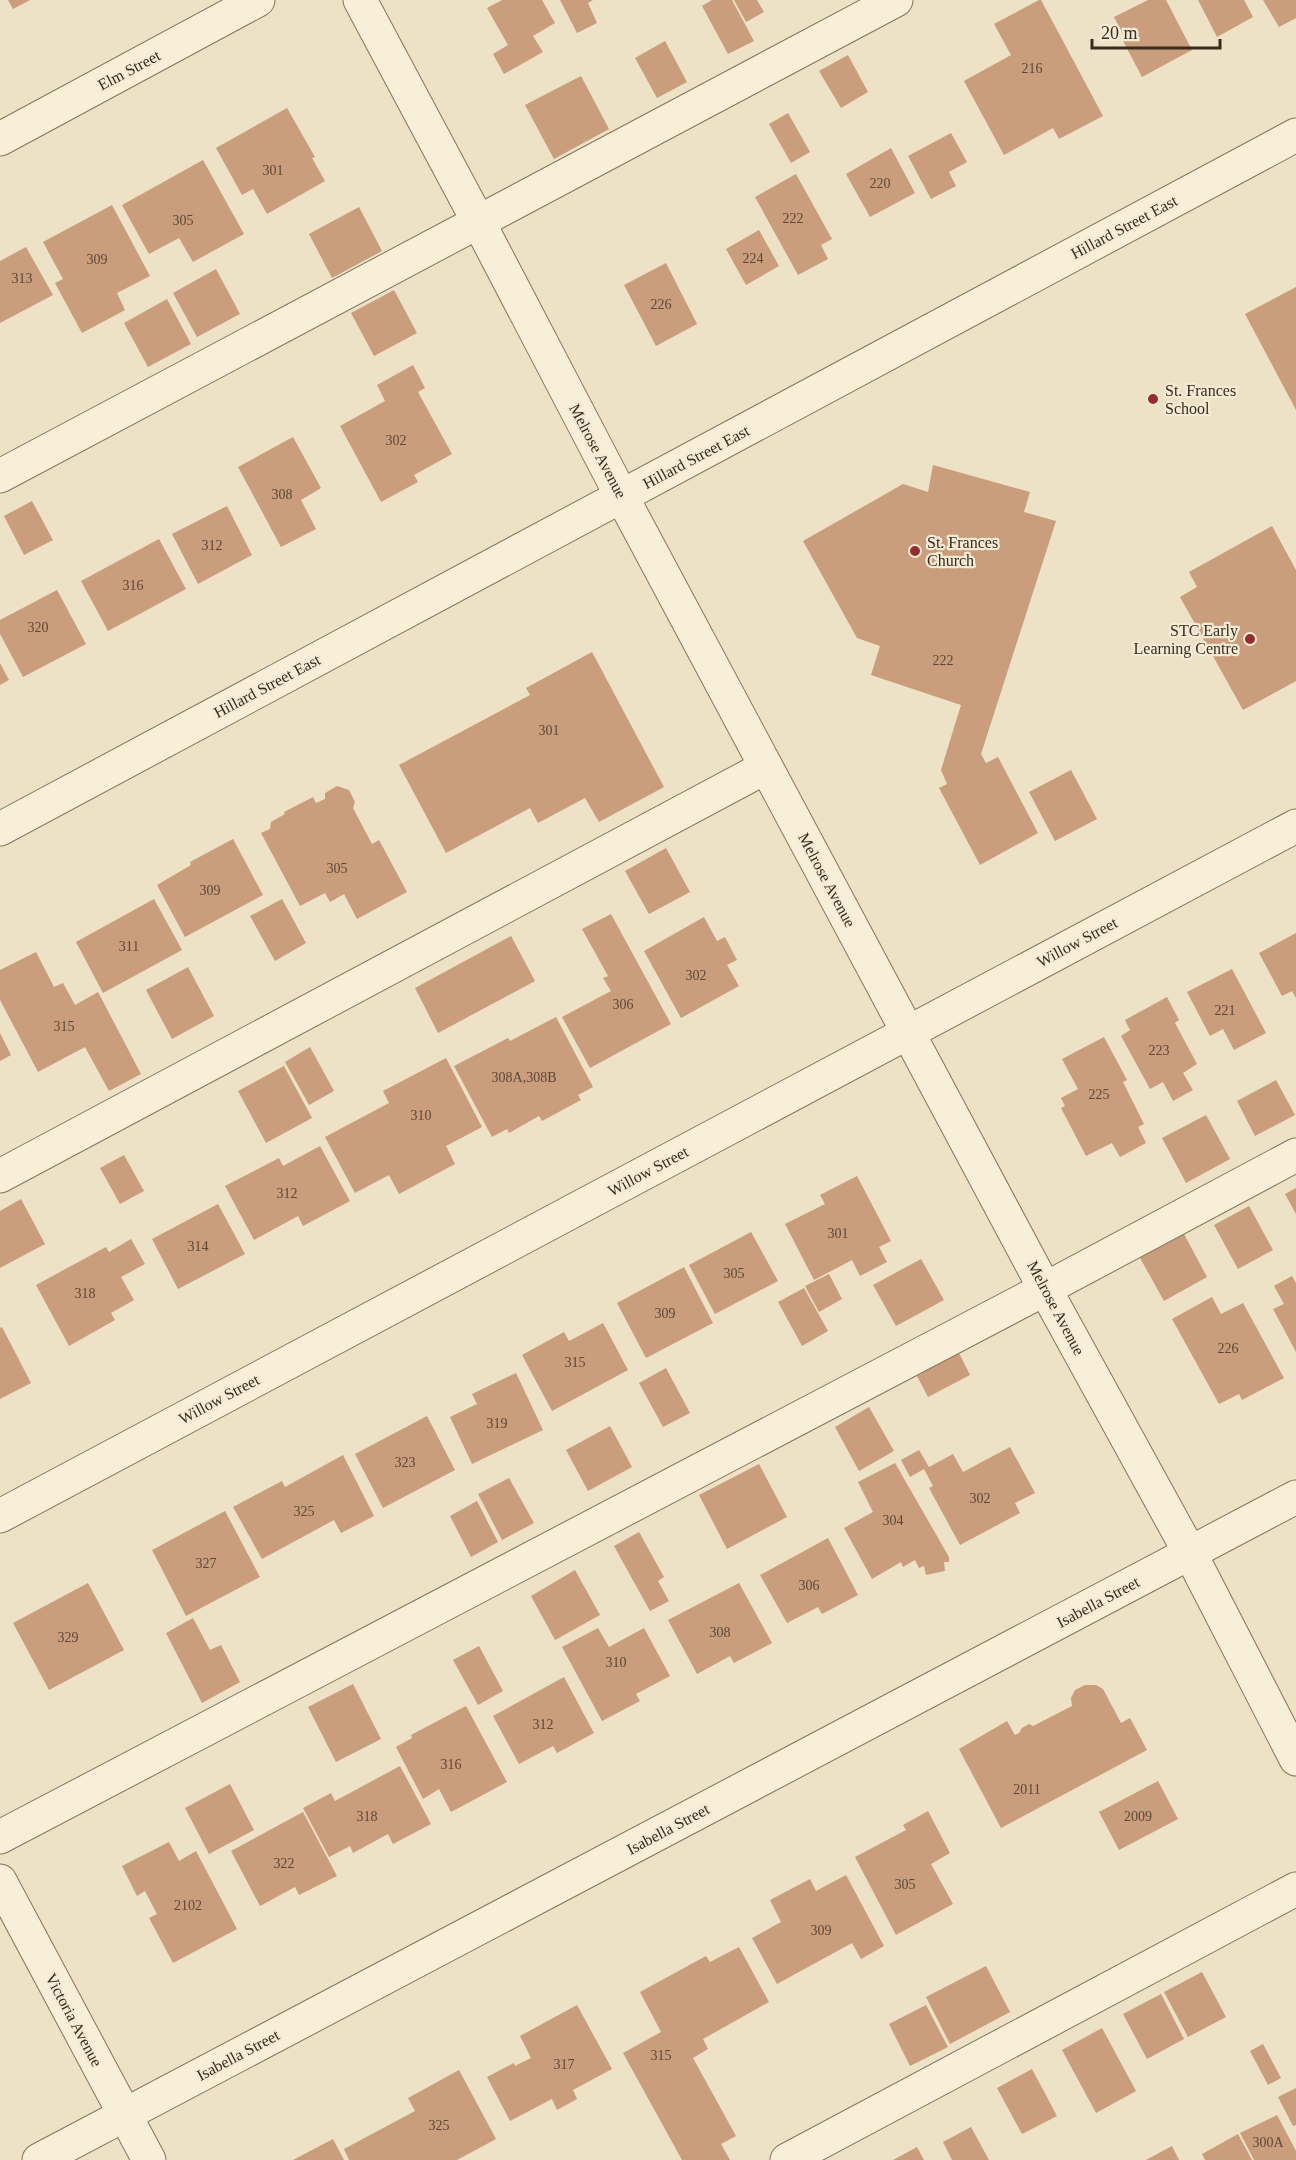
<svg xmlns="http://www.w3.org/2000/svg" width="1296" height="2160" font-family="Georgia,serif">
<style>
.building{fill:#ca9d7c}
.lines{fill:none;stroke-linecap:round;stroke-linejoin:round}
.minor-casing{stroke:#88735c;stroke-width:35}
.minor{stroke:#f8efd9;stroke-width:33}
.poi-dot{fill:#952d2e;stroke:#f5ebd5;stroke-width:2}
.labels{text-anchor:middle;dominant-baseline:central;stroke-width:4.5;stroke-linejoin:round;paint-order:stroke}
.number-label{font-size:14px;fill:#5c4836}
.street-label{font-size:16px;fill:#382b1f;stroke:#f5ebd5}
.poi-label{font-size:16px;fill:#382b1f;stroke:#f5ebd5;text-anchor:start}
</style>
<rect width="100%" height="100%" fill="#ede1c6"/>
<!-- building -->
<g class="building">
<polygon points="8,0 30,0 13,9"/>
<polygon points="502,0 542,0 555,23 533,36 543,52 504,74 493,54 508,45 487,8"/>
<polygon points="560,0 593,0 588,3 597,23 577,33"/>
<polygon points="712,0 732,0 754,41 728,54 702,6"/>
<polygon points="734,0 757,0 764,12 746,22"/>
<polygon points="1039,0 1041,0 1103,116 1059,139 1053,128 1004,155 964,81 1011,55 994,24"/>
<polygon points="1148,0 1166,0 1192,50 1142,77 1122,39 1125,38 1114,17"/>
<polygon points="1198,0 1244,0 1253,17 1217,37"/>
<polygon points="1263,0 1296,0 1296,18 1279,27"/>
<polygon points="665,41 687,82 657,98 635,58"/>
<polygon points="848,55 868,92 841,108 819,71"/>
<polygon points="581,76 609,129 554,159 525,105"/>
<polygon points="287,108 315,157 312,158 325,181 267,214 253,189 242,195 216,148"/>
<polygon points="788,113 810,152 791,163 769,124"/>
<polygon points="951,133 967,162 949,172 956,186 931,199 908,156"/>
<polygon points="891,148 915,193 870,217 846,174"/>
<polygon points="203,160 244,234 193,262 179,238 149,254 122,205"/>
<polygon points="796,174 832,239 821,245 828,259 798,275 755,197"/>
<polygon points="112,205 150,276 117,293 125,310 82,333 55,283 63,279 43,242"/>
<polygon points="359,207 382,251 332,278 309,234"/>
<polygon points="759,230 779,266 746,285 726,249"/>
<polygon points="26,247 53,295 0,323 0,261"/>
<polygon points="666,263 697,324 656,346 624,285"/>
<polygon points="216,269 240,314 197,337 173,293"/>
<polygon points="1296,287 1296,410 1245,314"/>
<polygon points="394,290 417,333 374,356 351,313"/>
<polygon points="167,299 191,344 148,367 124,323"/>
<polygon points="413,365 425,388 418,392 452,454 414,475 418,482 381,502 340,426 385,401 377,385"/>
<polygon points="293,437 321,488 301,500 316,529 281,547 238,467"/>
<polygon points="933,465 1030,492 1024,512 1056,521 981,754 986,763 998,757 1038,833 980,865 939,788 947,784 941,770 961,705 871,675 880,646 857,638 803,541 903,484 928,492"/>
<polygon points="32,501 53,540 24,555 4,516"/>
<polygon points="227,506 252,555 198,584 172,534"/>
<polygon points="1272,526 1296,570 1296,681 1243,710 1180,597 1197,587 1189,572"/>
<polygon points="159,539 186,589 108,631 81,581"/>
<polygon points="57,590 86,644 23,677 0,634 0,620"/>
<polygon points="592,652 664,787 599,822 585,798 538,823 530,808 446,853 399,765 530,695 526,688"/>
<polygon points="0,663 9,680 0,685"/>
<polygon points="1071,770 1097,819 1055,841 1029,792"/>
<polygon points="337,786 349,790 355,802 353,808 372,844 379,840 407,892 357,919 344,894 330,902 325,893 300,906 261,833 270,829 271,822 285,814 284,812 313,797 316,803 325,799 325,793"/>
<polygon points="233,839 263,895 185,937 157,885 191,865 190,862"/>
<polygon points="666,848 690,892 649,914 625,871"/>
<polygon points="154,899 182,950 103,993 76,942"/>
<polygon points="282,899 306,943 275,961 250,916"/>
<polygon points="611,914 671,1024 590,1068 562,1017 611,991 603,978 608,976 582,929"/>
<polygon points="704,917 717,941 725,937 737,960 727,965 739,986 681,1018 644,951"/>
<polygon points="1296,933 1296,998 1292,991 1282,996 1259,953"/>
<polygon points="511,936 535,981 438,1033 415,988"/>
<polygon points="36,952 54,987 63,983 75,1005 98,992 141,1074 109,1091 85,1047 38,1072 0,1000 0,970"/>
<polygon points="188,967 214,1016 172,1039 146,990"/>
<polygon points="1232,969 1266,1033 1234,1050 1223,1029 1210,1036 1187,992"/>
<polygon points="1167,997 1179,1020 1175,1023 1197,1064 1183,1073 1193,1090 1173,1101 1163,1082 1150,1089 1121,1036 1130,1030 1125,1020"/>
<polygon points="556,1017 593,1087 578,1095 581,1100 542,1121 539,1116 509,1133 507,1129 492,1137 454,1066 508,1038 510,1041"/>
<polygon points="0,1033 11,1055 0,1061"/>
<polygon points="1104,1037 1127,1080 1123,1082 1144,1124 1138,1127 1146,1143 1120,1157 1112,1143 1086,1156 1061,1108 1065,1106 1061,1098 1078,1089 1062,1059"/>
<polygon points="310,1047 334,1091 309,1105 285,1062"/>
<polygon points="446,1058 482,1127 446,1146 455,1164 399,1194 389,1175 355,1193 325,1137 389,1103 383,1091"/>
<polygon points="284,1066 312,1118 266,1143 238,1091"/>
<polygon points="1276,1080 1295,1115 1255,1136 1237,1101"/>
<polygon points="1206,1115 1230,1159 1186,1183 1162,1138"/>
<polygon points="320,1146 350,1201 303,1226 298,1216 254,1240 225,1186 279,1158 283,1166"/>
<polygon points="124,1155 144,1191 120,1204 100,1168"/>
<polygon points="857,1176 891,1241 879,1247 887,1262 860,1276 852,1260 814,1280 785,1224 825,1204 820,1195"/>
<polygon points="1296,1188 1296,1214 1285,1194"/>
<polygon points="21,1199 45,1244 0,1268 0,1211"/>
<polygon points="218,1204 245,1254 178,1289 152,1239"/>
<polygon points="1249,1206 1273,1250 1238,1269 1214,1225"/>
<polygon points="751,1232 778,1281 715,1314 689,1265"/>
<polygon points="1184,1234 1207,1277 1164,1301 1140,1258"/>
<polygon points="131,1239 145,1264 121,1277 134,1300 111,1313 115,1320 69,1346 36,1285 106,1247 109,1252"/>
<polygon points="921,1259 944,1300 896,1326 873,1285"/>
<polygon points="684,1267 713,1323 646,1358 617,1303"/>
<polygon points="829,1274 842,1299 819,1312 805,1286"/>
<polygon points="1292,1276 1296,1283 1296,1352 1273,1309 1284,1304 1274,1286"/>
<polygon points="804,1288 828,1331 802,1346 778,1302"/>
<polygon points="1212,1297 1221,1314 1243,1303 1284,1378 1242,1400 1239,1394 1219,1404 1172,1319"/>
<polygon points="603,1323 628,1370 552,1411 522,1355 564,1332 569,1341"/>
<polygon points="2,1327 31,1383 0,1399 0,1328"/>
<polygon points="959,1353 970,1375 928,1397 917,1376"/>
<polygon points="666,1368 690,1413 663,1427 639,1383"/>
<polygon points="516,1373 543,1430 472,1464 450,1417 477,1404 472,1394"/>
<polygon points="869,1407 894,1451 859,1471 835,1427"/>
<polygon points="427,1416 455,1470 383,1508 355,1454"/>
<polygon points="610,1426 632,1467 588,1491 566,1450"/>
<polygon points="1010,1447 1035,1493 1015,1503 1020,1513 960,1545 929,1488 933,1486 924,1469 910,1477 901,1460 919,1450 929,1467 953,1454 963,1472"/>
<polygon points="343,1455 374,1516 341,1533 334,1520 262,1559 233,1507 282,1481 285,1487"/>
<polygon points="895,1463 949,1557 949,1562 944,1562 945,1571 926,1575 924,1566 919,1568 915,1560 903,1567 901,1562 872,1579 844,1528 873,1512 858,1482"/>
<polygon points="759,1464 787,1517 727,1549 699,1495"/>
<polygon points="509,1478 534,1523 502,1540 478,1494"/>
<polygon points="477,1501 498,1542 471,1557 450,1516"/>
<polygon points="225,1511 260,1577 186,1616 152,1550"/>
<polygon points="639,1532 664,1577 658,1581 669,1601 650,1611 614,1546"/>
<polygon points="828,1538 858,1595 822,1614 818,1607 787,1623 760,1575"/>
<polygon points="575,1570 600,1615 555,1640 531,1596"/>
<polygon points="88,1583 124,1650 49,1690 13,1623"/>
<polygon points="739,1583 772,1643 734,1663 730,1656 697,1674 668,1620"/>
<polygon points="193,1618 210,1650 221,1645 240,1682 202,1703 166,1633"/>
<polygon points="598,1628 609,1647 644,1628 670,1676 636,1694 640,1701 602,1721 562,1647"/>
<polygon points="479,1646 503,1691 478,1705 453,1660"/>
<polygon points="564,1677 594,1733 557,1753 553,1746 519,1764 493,1716"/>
<polygon points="353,1684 381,1739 336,1762 308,1707"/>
<polygon points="1085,1685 1096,1685 1103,1689 1121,1723 1130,1718 1147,1750 1001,1828 959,1749 1007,1721 1015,1735 1019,1733 1022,1728 1029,1724 1033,1726 1072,1706 1071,1698 1075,1690"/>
<polygon points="466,1706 507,1782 451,1812 439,1789 423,1799 396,1747 412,1738 411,1735"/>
<polygon points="400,1766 431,1824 393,1844 388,1834 353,1853 350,1846 329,1857 303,1808 331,1793 335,1801"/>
<polygon points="1158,1781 1178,1819 1119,1850 1099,1812"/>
<polygon points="230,1784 254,1830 209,1854 185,1808"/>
<polygon points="928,1811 950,1853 931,1864 953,1904 896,1935 855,1857 906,1830 903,1825"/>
<polygon points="303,1812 337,1876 299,1895 295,1887 260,1906 231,1851"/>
<polygon points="169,1842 179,1861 196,1851 237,1929 173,1963 149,1918 157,1914 145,1891 137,1896 122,1866"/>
<polygon points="846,1875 884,1946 861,1959 852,1943 777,1984 752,1938 781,1922 770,1900 810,1879 816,1891"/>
<polygon points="739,1947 769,2002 703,2039 708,2049 693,2058 736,2136 721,2144 730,2160 682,2160 623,2053 661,2032 640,1992 706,1956 710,1962"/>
<polygon points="986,1966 1010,2012 950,2044 926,1997"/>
<polygon points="1202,1972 1226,2017 1188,2037 1164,1992"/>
<polygon points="1161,1994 1184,2039 1147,2059 1123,2014"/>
<polygon points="577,2005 612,2069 573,2090 577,2099 557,2110 552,2099 510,2121 487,2077 514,2063 515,2066 531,2058 520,2036"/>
<polygon points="926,2005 948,2047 910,2066 889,2024"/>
<polygon points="1102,2028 1136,2091 1096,2113 1062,2050"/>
<polygon points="1263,2044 1281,2078 1268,2085 1250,2051"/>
<polygon points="1032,2069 1057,2116 1022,2134 997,2088"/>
<polygon points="459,2070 496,2139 457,2160 349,2160 344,2149 415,2111 408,2098"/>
<polygon points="1296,2088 1296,2125 1293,2126 1278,2097"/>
<polygon points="1277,2115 1296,2151 1296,2160 1254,2160 1240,2133"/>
<polygon points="971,2127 989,2160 952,2160 943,2142"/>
<polygon points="1238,2134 1252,2160 1205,2160 1202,2154"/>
<polygon points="333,2139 344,2160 293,2160"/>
<polygon points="1172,2146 1179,2160 1146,2160"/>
<polygon points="917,2147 924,2160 893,2160"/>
</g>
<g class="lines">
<defs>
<g id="minor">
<polyline points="360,0 478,221 622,497 1045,1289 1190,1553 1296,1759"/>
<polyline points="0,139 258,0"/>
<polyline points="0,476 896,0"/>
<polyline points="0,829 1296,135"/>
<polyline points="0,1176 766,767"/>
<polyline points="0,1516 1296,826"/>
<polyline points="0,1837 1045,1289 1296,1155"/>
<polyline points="0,1881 149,2160"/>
<polyline points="39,2160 1296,1497"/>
<polyline points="787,2160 1296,1889"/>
</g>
</defs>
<!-- minor casing -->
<use href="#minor" class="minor-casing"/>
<!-- minor -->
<use href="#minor" class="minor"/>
</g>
<!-- markers -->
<g class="poi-dot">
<circle cx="1153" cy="399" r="6"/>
<circle cx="915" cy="551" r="6"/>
<circle cx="1250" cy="639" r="6"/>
</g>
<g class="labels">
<!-- number labels -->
<g class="number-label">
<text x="1032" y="68">216</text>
<text x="273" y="170">301</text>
<text x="880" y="183">220</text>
<text x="793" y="218">222</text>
<text x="183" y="220">305</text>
<text x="753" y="258">224</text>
<text x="97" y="259">309</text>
<text x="22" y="278">313</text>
<text x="661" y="304">226</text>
<text x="396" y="440">302</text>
<text x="282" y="494">308</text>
<text x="212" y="545">312</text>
<text x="133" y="585">316</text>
<text x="38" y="627">320</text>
<text x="943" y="660">222</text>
<text x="549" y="730">301</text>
<text x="337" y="868">305</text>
<text x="210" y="890">309</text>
<text x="129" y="946">311</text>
<text x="696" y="975">302</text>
<text x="623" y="1004">306</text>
<text x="1225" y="1010">221</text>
<text x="64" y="1026">315</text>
<text x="1159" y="1050">223</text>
<text x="524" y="1077">308A,308B</text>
<text x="1099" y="1094">225</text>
<text x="421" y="1115">310</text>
<text x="287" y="1193">312</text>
<text x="838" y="1233">301</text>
<text x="198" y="1246">314</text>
<text x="734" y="1273">305</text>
<text x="85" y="1293">318</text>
<text x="665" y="1313">309</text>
<text x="1228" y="1348">226</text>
<text x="575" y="1362">315</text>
<text x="497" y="1423">319</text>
<text x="405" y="1462">323</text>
<text x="980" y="1498">302</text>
<text x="304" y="1511">325</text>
<text x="893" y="1520">304</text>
<text x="206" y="1563">327</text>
<text x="809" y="1585">306</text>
<text x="720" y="1632">308</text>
<text x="68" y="1637">329</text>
<text x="616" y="1662">310</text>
<text x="543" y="1724">312</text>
<text x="451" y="1764">316</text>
<text x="1027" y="1789">2011</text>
<text x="367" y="1816">318</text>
<text x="1138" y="1816">2009</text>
<text x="284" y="1863">322</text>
<text x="905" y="1884">305</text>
<text x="188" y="1905">2102</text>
<text x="821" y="1930">309</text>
<text x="661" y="2055">315</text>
<text x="564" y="2064">317</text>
<text x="439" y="2125">325</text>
<text x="1268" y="2142">300A</text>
</g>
<!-- street labels -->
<g class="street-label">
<text transform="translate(129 70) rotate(-28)">Elm Street</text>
<text transform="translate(1124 227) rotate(-28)">Hillard Street East</text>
<text transform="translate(598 451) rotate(62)">Melrose Avenue</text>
<text transform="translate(696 457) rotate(-28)">Hillard Street East</text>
<text transform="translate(267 686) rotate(-28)">Hillard Street East</text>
<text transform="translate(827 880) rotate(62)">Melrose Avenue</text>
<text transform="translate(1077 942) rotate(-28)">Willow Street</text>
<text transform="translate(648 1171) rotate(-28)">Willow Street</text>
<text transform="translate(1056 1308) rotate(62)">Melrose Avenue</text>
<text transform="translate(219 1399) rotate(-28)">Willow Street</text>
<text transform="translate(1098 1602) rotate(-28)">Isabella Street</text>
<text transform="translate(668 1829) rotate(-28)">Isabella Street</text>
<text transform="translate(74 2020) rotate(62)">Victoria Avenue</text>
<text transform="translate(238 2055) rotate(-28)">Isabella Street</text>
</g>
<!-- poi labels -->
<g class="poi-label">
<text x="1165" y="390">St. Frances<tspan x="1165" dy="18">School</tspan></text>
<text x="927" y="542">St. Frances<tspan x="927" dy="18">Church</tspan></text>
<text x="1238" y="630" text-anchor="end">STC Early<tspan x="1238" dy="18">Learning Centre</tspan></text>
</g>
</g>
<!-- scale -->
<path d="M1092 39v9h128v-9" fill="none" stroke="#382b1f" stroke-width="3"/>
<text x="1101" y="39" font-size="18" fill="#382b1f" stroke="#f5ebd5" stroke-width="4.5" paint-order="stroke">20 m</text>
</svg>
